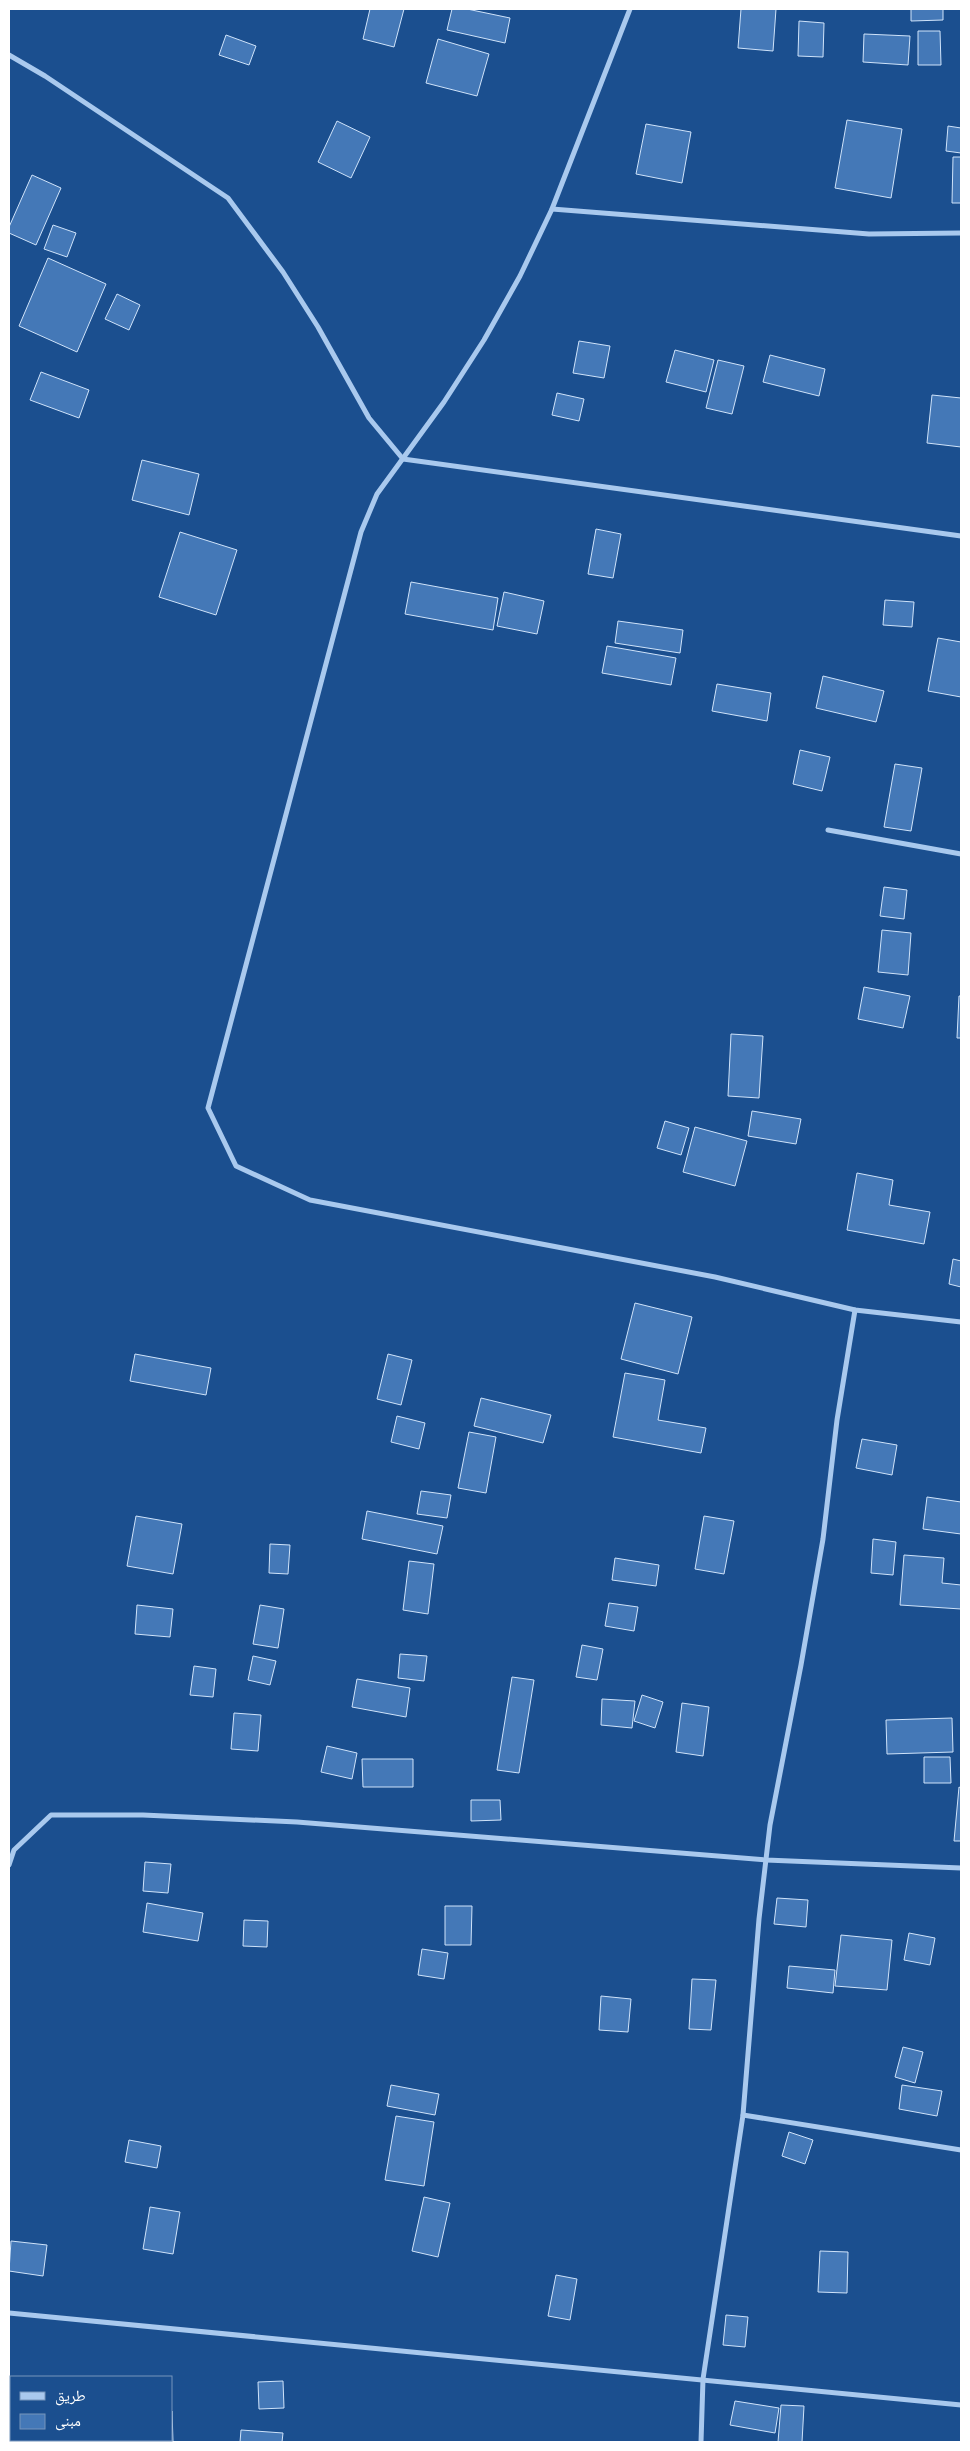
<svg xmlns="http://www.w3.org/2000/svg" width="970" height="2451" font-family="'Noto Sans','Noto Naskh Arabic',sans-serif">
<style>
.building{fill:#4478b7;stroke:#cfe3fa}
.lines{fill:none;stroke-linecap:round;stroke-linejoin:round}
.street{stroke:#a9c9ee;stroke-width:5}
</style>
<rect width="100%" height="100%" fill="#1b4f8f"/>
<!-- building -->
<g class="building">
<polygon points="370,9 404,9 394,47 363,39"/>
<polygon points="452,9 467,9 510,18 505,43 447,30"/>
<polygon points="741,9 776,9 773,51 738,48"/>
<polygon points="911,9 943,9 943,20 911,21"/>
<polygon points="799,21 824,23 823,57 798,56"/>
<polygon points="918,31 940,31 941,65 918,65"/>
<polygon points="864,34 910,36 908,65 863,62"/>
<polygon points="226,35 256,46 249,65 219,55"/>
<polygon points="438,39 489,54 477,96 426,83"/>
<polygon points="847,120 902,129 891,198 835,188"/>
<polygon points="337,121 370,137 351,178 318,162"/>
<polygon points="646,124 691,132 682,183 636,174"/>
<polygon points="948,126 961,128 961,153 946,151"/>
<polygon points="953,157 961,157 961,203 952,203"/>
<polygon points="32,175 61,188 36,245 9,233 9,227"/>
<polygon points="53,225 76,233 67,257 44,249"/>
<polygon points="48,258 106,284 77,352 19,326"/>
<polygon points="117,294 140,305 129,330 105,319"/>
<polygon points="579,341 610,346 604,378 573,373"/>
<polygon points="675,350 714,360 706,392 666,382"/>
<polygon points="770,355 825,369 819,396 763,382"/>
<polygon points="718,360 744,366 732,414 706,408"/>
<polygon points="41,372 89,390 79,418 30,400"/>
<polygon points="557,393 584,399 579,421 552,415"/>
<polygon points="932,395 961,398 961,447 927,443"/>
<polygon points="142,460 199,474 189,515 132,500"/>
<polygon points="596,529 621,534 613,578 588,574"/>
<polygon points="180,532 237,550 216,615 159,597"/>
<polygon points="411,582 498,598 493,630 405,614"/>
<polygon points="504,592 544,601 537,634 497,626"/>
<polygon points="885,600 914,602 912,627 883,625"/>
<polygon points="618,621 683,630 680,653 615,643"/>
<polygon points="938,638 961,642 961,697 928,691"/>
<polygon points="607,646 676,658 671,685 602,673"/>
<polygon points="823,676 884,691 876,722 816,708"/>
<polygon points="717,684 771,693 767,721 712,711"/>
<polygon points="800,750 830,757 822,791 793,784"/>
<polygon points="895,764 922,768 911,831 884,827"/>
<polygon points="884,887 907,890 904,919 880,916"/>
<polygon points="882,930 911,933 908,975 878,972"/>
<polygon points="864,987 910,996 903,1028 858,1019"/>
<polygon points="959,996 961,996 961,1038 957,1038"/>
<polygon points="731,1034 763,1036 759,1098 728,1096"/>
<polygon points="752,1111 801,1119 796,1144 748,1136"/>
<polygon points="665,1121 689,1128 681,1155 657,1148"/>
<polygon points="695,1127 747,1141 735,1186 683,1172"/>
<polygon points="857,1173 893,1180 889,1205 930,1212 924,1244 847,1230"/>
<polygon points="953,1259 961,1261 961,1287 949,1284"/>
<polygon points="635,1303 692,1317 678,1374 621,1359"/>
<polygon points="135,1354 211,1368 206,1395 130,1381"/>
<polygon points="388,1354 412,1360 401,1405 377,1399"/>
<polygon points="625,1373 665,1380 658,1420 706,1428 701,1453 613,1437"/>
<polygon points="481,1398 551,1415 543,1443 474,1426"/>
<polygon points="397,1416 425,1423 419,1449 391,1442"/>
<polygon points="469,1432 496,1437 486,1493 458,1488"/>
<polygon points="862,1439 897,1445 892,1475 856,1468"/>
<polygon points="421,1491 451,1495 447,1518 417,1514"/>
<polygon points="927,1497 961,1502 961,1534 923,1529"/>
<polygon points="367,1511 443,1526 437,1554 362,1539"/>
<polygon points="136,1516 182,1524 173,1574 127,1566"/>
<polygon points="704,1516 734,1521 724,1574 695,1569"/>
<polygon points="873,1539 896,1542 893,1575 871,1573"/>
<polygon points="270,1544 290,1545 288,1574 269,1573"/>
<polygon points="904,1555 944,1558 942,1583 961,1585 961,1609 900,1605"/>
<polygon points="615,1558 659,1565 656,1586 612,1580"/>
<polygon points="409,1561 434,1564 428,1614 403,1610"/>
<polygon points="609,1603 638,1607 634,1631 605,1626"/>
<polygon points="137,1605 173,1609 170,1637 135,1634"/>
<polygon points="260,1605 284,1609 278,1648 253,1644"/>
<polygon points="582,1645 603,1649 597,1680 576,1677"/>
<polygon points="400,1654 427,1656 424,1681 398,1678"/>
<polygon points="253,1656 276,1661 270,1685 248,1680"/>
<polygon points="194,1666 216,1669 213,1697 190,1695"/>
<polygon points="512,1677 534,1680 519,1773 497,1770"/>
<polygon points="357,1679 410,1688 406,1717 352,1707"/>
<polygon points="642,1695 663,1702 655,1728 634,1721"/>
<polygon points="602,1699 635,1701 632,1728 601,1725"/>
<polygon points="682,1703 709,1707 703,1756 676,1752"/>
<polygon points="234,1713 261,1715 258,1751 231,1749"/>
<polygon points="952,1718 953,1752 887,1754 886,1720"/>
<polygon points="327,1746 357,1753 352,1779 321,1772"/>
<polygon points="924,1757 950,1757 951,1783 924,1783"/>
<polygon points="362,1759 413,1759 413,1787 363,1787"/>
<polygon points="959,1787 961,1788 961,1841 954,1841"/>
<polygon points="471,1800 500,1800 501,1820 471,1821"/>
<polygon points="145,1862 171,1864 168,1893 143,1891"/>
<polygon points="777,1898 808,1900 806,1927 774,1924"/>
<polygon points="147,1903 203,1913 198,1941 143,1932"/>
<polygon points="445,1906 472,1906 471,1945 445,1945"/>
<polygon points="244,1920 268,1921 267,1947 243,1946"/>
<polygon points="909,1933 935,1938 930,1965 904,1960"/>
<polygon points="841,1935 892,1940 887,1990 835,1986"/>
<polygon points="422,1949 448,1953 444,1979 418,1975"/>
<polygon points="789,1966 835,1970 833,1993 787,1988"/>
<polygon points="692,1979 716,1980 711,2030 689,2029"/>
<polygon points="601,1996 631,1999 628,2032 599,2030"/>
<polygon points="903,2047 923,2052 915,2083 895,2077"/>
<polygon points="391,2085 439,2094 435,2115 387,2106"/>
<polygon points="902,2085 942,2091 937,2116 899,2109"/>
<polygon points="396,2116 434,2122 424,2186 385,2180"/>
<polygon points="789,2132 813,2140 805,2164 782,2156"/>
<polygon points="129,2140 161,2146 157,2168 125,2162"/>
<polygon points="424,2197 450,2203 438,2257 412,2251"/>
<polygon points="150,2207 180,2212 173,2254 143,2249"/>
<polygon points="11,2241 47,2245 43,2276 9,2271"/>
<polygon points="820,2251 848,2252 847,2293 818,2292"/>
<polygon points="556,2275 577,2279 570,2320 548,2316"/>
<polygon points="726,2315 748,2317 745,2347 723,2345"/>
<polygon points="283,2381 284,2408 259,2409 258,2382"/>
<polygon points="735,2401 779,2408 775,2433 730,2425"/>
<polygon points="781,2405 804,2406 802,2442 778,2442"/>
<polygon points="172,2411 173,2442 126,2442 126,2440 171,2440"/>
<polygon points="241,2430 283,2433 282,2442 240,2442"/>
</g>
<g class="lines">
<!-- street -->
<g class="street">
<polyline points="630,9 552,209 520,276 484,340 444,402 377,494 361,532 208,1108 236,1166 310,1200 715,1277 855,1310 961,1322"/>
<polyline points="9,55 45,76 228,198 283,272 318,327 369,418 403,459 961,536"/>
<polyline points="552,209 869,234 961,233"/>
<polyline points="828,830 961,854"/>
<polyline points="9,1865 14,1850 51,1815 143,1815 297,1822 766,1860 961,1868"/>
<polyline points="743,2115 961,2150"/>
<polyline points="9,2313 961,2405"/>
<polyline points="701,2442 703,2379 743,2115 759,1919 770,1825 801,1665 823,1539 837,1420 855,1310"/>
</g>
</g>
<!-- border -->
<rect width="970" height="2451" fill="none" stroke="#ffffff" stroke-width="20"/>
<!-- legend -->
<rect x="10" y="2376" width="162" height="65" fill="#1b4f8f" stroke="#7695bc"/>
<rect x="20" y="2392" width="25" height="8" fill="#a9c9ee" stroke="#7695bc"/>
<text x="55" y="2401" font-size="15" fill="#ffffff">طريق</text>
<rect x="20" y="2414" width="25" height="15" fill="#4478b7" stroke="#7695bc"/>
<text x="55" y="2426" font-size="15" fill="#ffffff">مبنى</text>
</svg>
